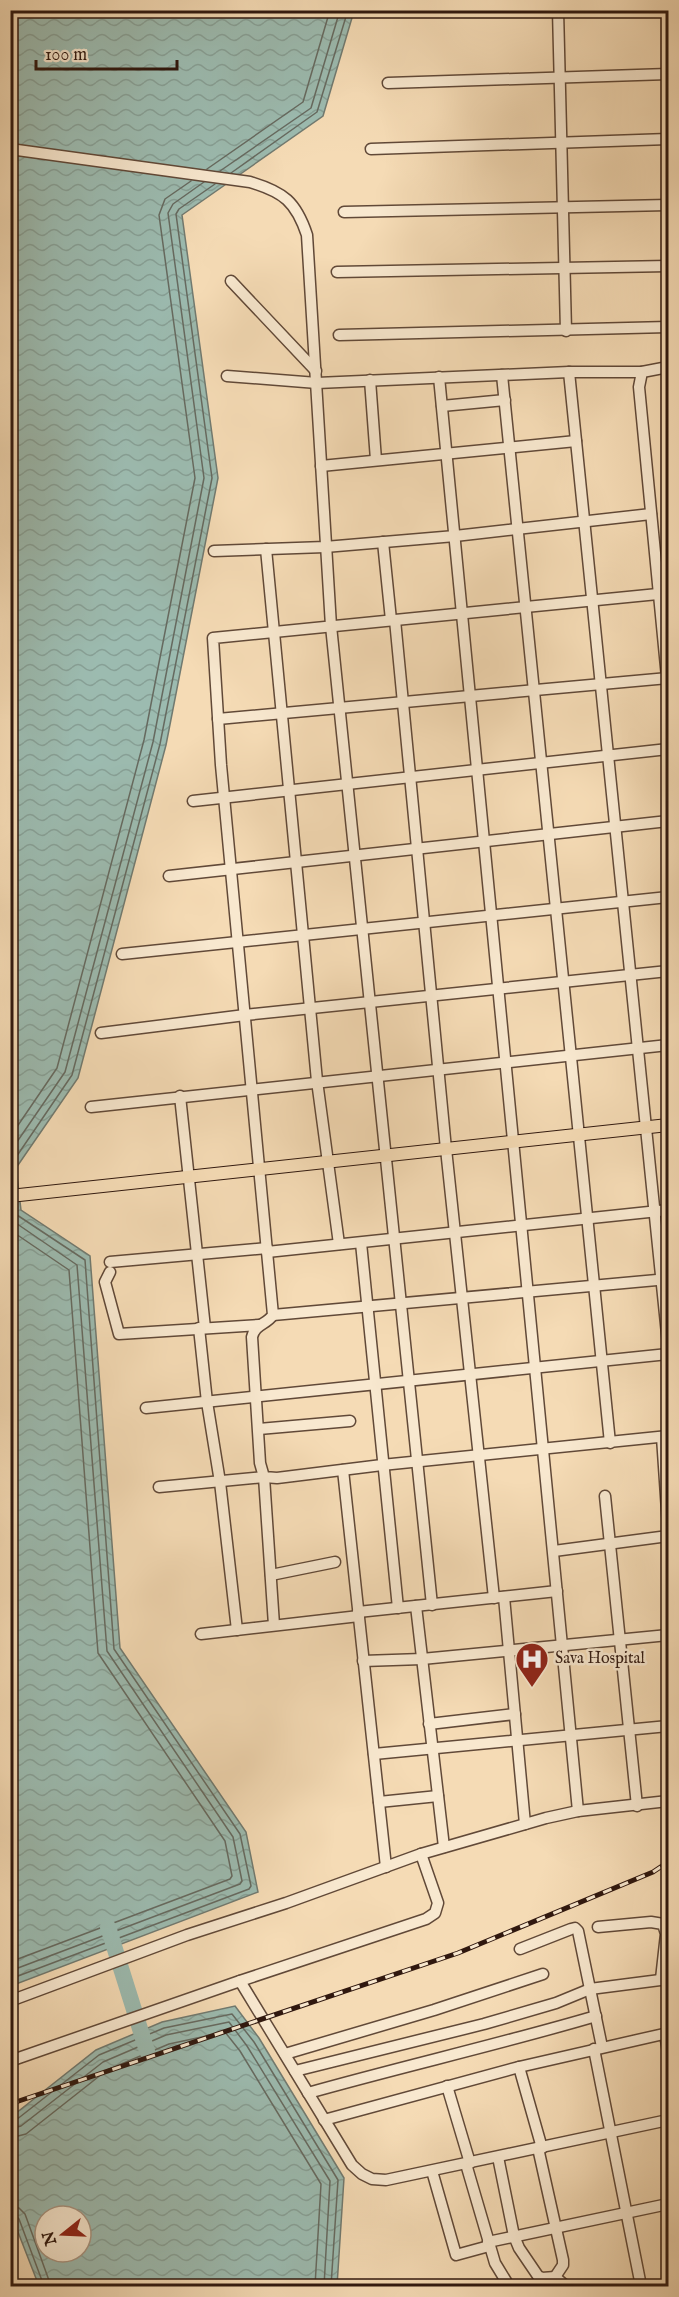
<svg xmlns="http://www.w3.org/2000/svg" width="679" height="2297" font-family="'IM FELL English',serif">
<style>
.water{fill:url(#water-waves);stroke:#717a70;stroke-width:1.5;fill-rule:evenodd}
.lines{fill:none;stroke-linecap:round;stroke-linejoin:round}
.shore{stroke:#666a60;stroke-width:1.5}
.river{stroke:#9cbbb0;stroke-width:16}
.minor-casing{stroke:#614938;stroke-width:13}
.major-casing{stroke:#30180f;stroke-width:14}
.minor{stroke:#f8e8cf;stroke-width:10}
.major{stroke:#f5dbb5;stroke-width:12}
.rail-casing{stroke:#30180f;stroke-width:5}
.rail{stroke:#f8e8cf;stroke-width:3;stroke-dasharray:9;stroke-linecap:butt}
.labels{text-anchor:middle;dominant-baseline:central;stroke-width:5;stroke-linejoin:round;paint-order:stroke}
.poi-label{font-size:16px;fill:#30180f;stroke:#f8e8cf;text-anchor:start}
</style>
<defs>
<pattern id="water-waves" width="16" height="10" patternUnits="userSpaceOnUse" patternTransform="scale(1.5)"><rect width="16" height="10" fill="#9cbbb0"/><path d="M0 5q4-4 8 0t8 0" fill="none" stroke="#87a096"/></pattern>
</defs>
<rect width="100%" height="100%" fill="#f5dbb5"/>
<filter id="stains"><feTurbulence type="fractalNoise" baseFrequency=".00333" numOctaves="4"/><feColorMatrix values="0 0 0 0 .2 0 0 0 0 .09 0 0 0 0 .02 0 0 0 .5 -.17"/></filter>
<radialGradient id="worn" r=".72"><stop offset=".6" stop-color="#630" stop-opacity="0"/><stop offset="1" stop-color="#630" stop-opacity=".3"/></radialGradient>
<!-- water -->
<g class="water">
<polygon points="11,11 354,11 323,116 182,215 218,478 166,745 78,1078 16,1168 21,1210 90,1256 120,1648 246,1832 258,1892 11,1986"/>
<path d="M235,2006L259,2038L344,2178L337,2286H39L11,2214V2117L96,2050L162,2022ZM45,2216H81V2252H45Z"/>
</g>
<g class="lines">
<!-- shore -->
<g class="shore">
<polyline points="207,169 303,102 330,10"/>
<polyline points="220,171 311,108 340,10"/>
<polyline points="231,173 317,112 348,10"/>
<polyline points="10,1137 57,1068 144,740 195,478 159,215 165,199 191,181"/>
<polyline points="10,1152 65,1072 153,742 204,478 168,213 173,204 204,182"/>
<polyline points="10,1166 72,1075 160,744 212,478 176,214 179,209 215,184"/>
<polyline points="10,1219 77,1265 107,1651 233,1837 242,1881 240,1884 10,1971"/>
<polyline points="10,1230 69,1270 98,1653 225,1841 232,1876 230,1879 10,1962"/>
<polyline points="10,1979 249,1889 251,1886 240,1834 114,1649 85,1260 17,1215 14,1203"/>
<polyline points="10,2121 16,2120 99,2055 164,2028 232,2014 254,2042 338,2180 331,2286"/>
<polyline points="10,2129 21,2126 103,2062 166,2035 229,2022 247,2046 330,2181 324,2286"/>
<polyline points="10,2138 26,2134 107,2070 169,2044 225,2032 240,2051 321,2184 315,2286"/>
<polyline points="10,2207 19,2208 25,2214 51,2286"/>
<polyline points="10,2214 15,2215 19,2219 44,2286"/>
</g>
<!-- river -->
<polyline class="river" points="108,1927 147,2051"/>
<defs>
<g id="minor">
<polyline points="558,10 566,331"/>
<polyline points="388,83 668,74"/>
<path d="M10,149L250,182C284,192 296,202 307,235L331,626L432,1605"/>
<polyline points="371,149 668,139"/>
<polyline points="344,212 668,205"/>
<polyline points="337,272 668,266"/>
<polyline points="231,281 316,371"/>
<polyline points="339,335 668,327"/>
<polyline points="668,367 642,372 639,387 668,688"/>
<polyline points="569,372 668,1344"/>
<polyline points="502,375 610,1443"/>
<polyline points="227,376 317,383 569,372 642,372"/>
<polyline points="439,377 578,1811"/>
<polyline points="370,380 376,460"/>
<polyline points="442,406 505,400"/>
<polyline points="321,466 576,441"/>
<polyline points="383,542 391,620"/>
<polyline points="266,549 317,1081 339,1244"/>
<polyline points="214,551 325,547 455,536 651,514"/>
<path d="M668,593L213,638L221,765L273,1315C266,1325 255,1324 252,1337L260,1463L264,1477L277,1478L382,1465L668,1436"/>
<polyline points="395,620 446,1149 494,1598"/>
<polyline points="218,719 668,678"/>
<polyline points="193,801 668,749"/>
<polyline points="169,876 668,821"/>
<polyline points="122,954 668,897"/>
<polyline points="101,1033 245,1015 668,971"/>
<polyline points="180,1096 205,1328"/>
<polyline points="91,1107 668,1045"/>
<polyline points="361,1243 398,1608"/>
<polyline points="267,1252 668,1210"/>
<polyline points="110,1262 267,1248"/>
<polyline points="110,1272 105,1282 119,1334 259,1325"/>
<polyline points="273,1315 668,1279"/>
<polyline points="199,1328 207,1402 220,1482 237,1630"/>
<polyline points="146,1408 668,1354"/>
<polyline points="259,1429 350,1421"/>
<polyline points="662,1437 668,1526"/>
<polyline points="343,1470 386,1867"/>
<polyline points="159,1487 264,1477 274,1625"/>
<polyline points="605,1496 637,1806"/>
<polyline points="554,1551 668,1536"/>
<polyline points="271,1575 335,1562"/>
<polyline points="504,1597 525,1824"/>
<polyline points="416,1606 444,1847"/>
<polyline points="358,1612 557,1591"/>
<polyline points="201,1634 359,1616"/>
<polyline points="363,1661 422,1659 668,1635"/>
<polyline points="429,1724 515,1714"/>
<polyline points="374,1754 668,1726"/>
<polyline points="379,1802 438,1796"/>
<polyline points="598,1927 651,1922 663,1924 666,1934 661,1979"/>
<polyline points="520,1949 571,1929 575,1928 578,1931 602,2047"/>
<polyline points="240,1981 352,2165 362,2174 372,2179 386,2180 668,2120"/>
<polyline points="10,2001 187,1935 286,1903 421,1854 546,1818 578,1811 668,1801"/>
<polyline points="665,2034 668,2052"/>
<polyline points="594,2049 641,2286"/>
<polyline points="285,2054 434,2010 543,1974"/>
<polyline points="10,2061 240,1981 426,1919 435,1913 438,1903 421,1854"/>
<polyline points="519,2067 542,2148"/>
<polyline points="295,2071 484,2024 556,2003 590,1989 668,1979"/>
<polyline points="447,2086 470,2163"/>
<path d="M308,2093C404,2066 501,2044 596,2016"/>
<polyline points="324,2120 519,2067 668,2033"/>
<polyline points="538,2148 563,2260 563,2265 555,2277"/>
<polyline points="498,2157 514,2236 519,2248 538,2276 542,2278 555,2277 566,2286"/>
<polyline points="466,2164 495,2263 509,2286"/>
<polyline points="432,2171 456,2255 489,2246"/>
<polyline points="488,2242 668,2204"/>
</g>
<polyline id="major" points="10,1196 668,1125"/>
</defs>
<!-- minor casing -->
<use href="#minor" class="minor-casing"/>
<!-- major casing -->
<use href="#major" class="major-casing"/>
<!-- minor -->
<use href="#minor" class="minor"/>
<!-- major -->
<use href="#major" class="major"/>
<defs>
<polyline id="rail" points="10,2104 458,1953 653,1872 668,1862"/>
</defs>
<!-- rail casing -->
<use href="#rail" class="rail-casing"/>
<!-- rail -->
<use href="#rail" class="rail"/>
</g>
<!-- icons -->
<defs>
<symbol id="hospital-pin" viewBox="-11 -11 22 30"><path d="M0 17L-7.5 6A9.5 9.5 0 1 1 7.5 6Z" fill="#8f2418" stroke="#f8e8cf"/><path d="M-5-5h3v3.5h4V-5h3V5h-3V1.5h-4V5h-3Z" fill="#fff"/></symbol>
</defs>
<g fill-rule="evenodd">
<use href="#hospital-pin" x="513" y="1640" width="38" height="52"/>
</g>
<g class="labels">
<!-- poi labels -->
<g class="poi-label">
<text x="555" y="1659">Sava Hospital</text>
</g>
</g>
<!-- margin -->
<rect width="679" height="2297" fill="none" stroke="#f5dbb5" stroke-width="36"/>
<rect x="12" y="12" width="655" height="2273" fill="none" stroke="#30180f" stroke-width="3"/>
<rect x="18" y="18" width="643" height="2261" fill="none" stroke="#30180f" stroke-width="1.5"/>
<!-- north arrow -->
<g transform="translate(63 2234) rotate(252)"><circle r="28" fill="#f8e8cf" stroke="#a89582" stroke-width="1.5"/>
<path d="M0-4.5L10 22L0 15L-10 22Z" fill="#8f2418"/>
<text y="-9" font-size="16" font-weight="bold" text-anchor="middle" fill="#30180f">N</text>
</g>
<!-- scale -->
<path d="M36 60v9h141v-9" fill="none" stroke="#30180f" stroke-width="3"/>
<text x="45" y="60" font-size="18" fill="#30180f" stroke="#f8e8cf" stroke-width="4.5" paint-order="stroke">100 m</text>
<rect width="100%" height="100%" filter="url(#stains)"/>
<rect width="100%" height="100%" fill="url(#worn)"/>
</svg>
